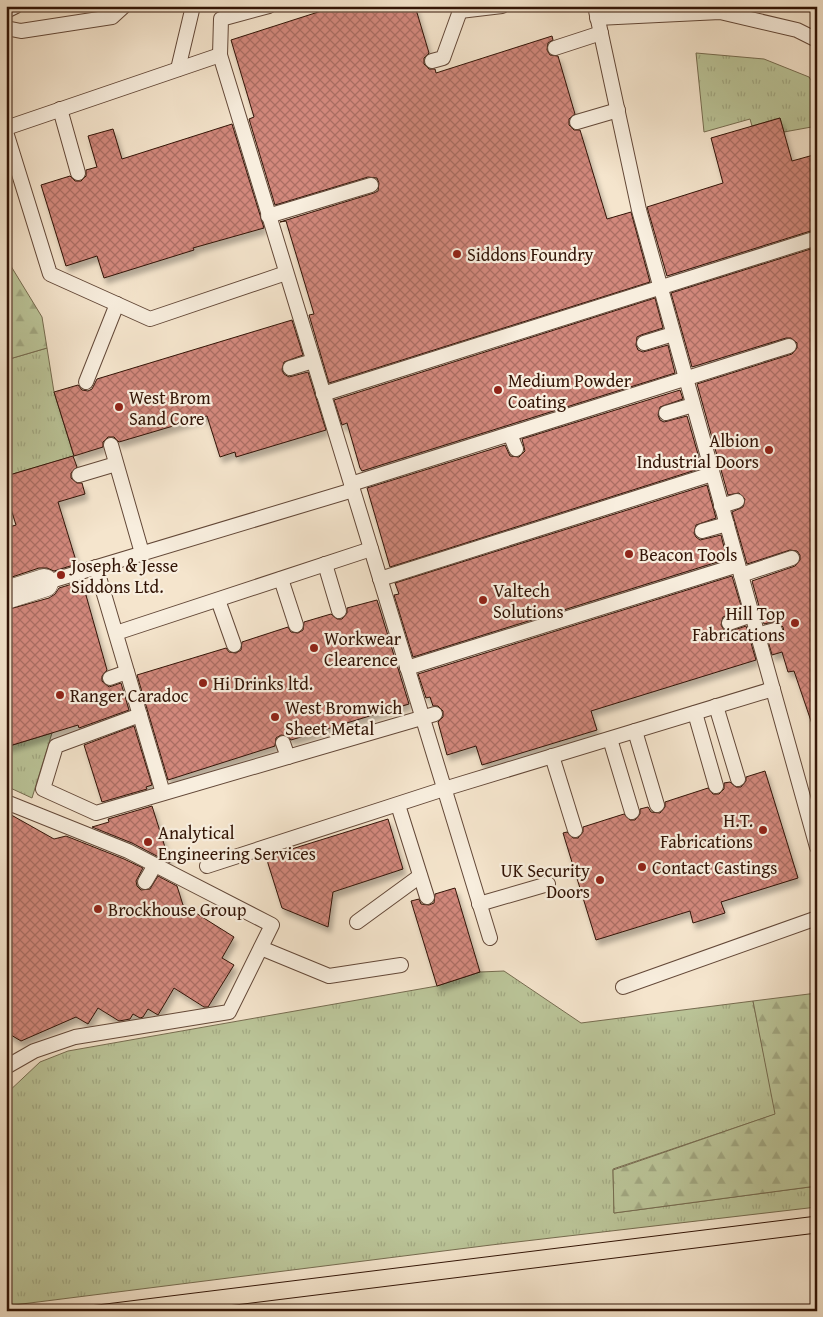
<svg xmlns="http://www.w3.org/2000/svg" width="823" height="1317" font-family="'Gentium Book Plus',serif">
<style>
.grass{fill:url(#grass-tufts);stroke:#766c50}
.forest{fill:url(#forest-firs);stroke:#766c50}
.building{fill:url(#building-cross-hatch);stroke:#321406;filter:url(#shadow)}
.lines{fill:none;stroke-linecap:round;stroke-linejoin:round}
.lane-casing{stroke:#634838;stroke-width:16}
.street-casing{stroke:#634838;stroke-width:29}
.lane{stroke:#f8eede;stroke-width:14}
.street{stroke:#f8eede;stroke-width:28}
.tram{stroke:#321406;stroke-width:1}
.poi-dot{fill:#8f2418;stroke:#f8eede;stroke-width:2}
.labels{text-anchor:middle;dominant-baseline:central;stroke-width:4.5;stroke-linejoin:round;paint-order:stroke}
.poi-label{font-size:18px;fill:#321406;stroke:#f8eede;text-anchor:start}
</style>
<defs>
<pattern id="grass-tufts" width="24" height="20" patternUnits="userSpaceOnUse" patternTransform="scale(1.25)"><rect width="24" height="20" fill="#bbc599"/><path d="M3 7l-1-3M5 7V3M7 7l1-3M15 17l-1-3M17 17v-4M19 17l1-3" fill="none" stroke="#a1a882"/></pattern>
<pattern id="forest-firs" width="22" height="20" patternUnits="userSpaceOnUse" patternTransform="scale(1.25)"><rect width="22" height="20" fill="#bbc599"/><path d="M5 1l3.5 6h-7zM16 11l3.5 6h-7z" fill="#a1a882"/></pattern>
<pattern id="building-cross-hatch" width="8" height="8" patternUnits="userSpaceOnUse" patternTransform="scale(1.25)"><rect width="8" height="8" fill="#d2887c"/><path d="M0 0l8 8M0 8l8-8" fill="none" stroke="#ab6e64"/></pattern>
<filter id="shadow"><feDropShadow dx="3" dy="5.5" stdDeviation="2.5" flood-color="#0004"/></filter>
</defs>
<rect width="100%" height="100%" fill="#f5e5cd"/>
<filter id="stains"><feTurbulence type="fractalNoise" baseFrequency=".004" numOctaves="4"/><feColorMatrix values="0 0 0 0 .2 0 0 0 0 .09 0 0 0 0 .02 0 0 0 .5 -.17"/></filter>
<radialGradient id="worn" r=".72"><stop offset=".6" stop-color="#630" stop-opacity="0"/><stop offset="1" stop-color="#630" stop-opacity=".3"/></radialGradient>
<!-- grass -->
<g class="grass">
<polygon points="696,53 764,59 809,77 817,89 817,126 784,132 780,118 752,126 750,119 704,132"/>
<polygon points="47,348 54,392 74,456 6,476 6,360"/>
<polygon points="52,733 32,798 6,786 6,747"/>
<polygon points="504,971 581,1023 753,1001 776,1114 613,1169 614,1213 817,1186 817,1207 491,1245 6,1306 6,1094 40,1062 68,1051 437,986 480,972"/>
</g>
<!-- forest -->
<g class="forest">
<polygon points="6,258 42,317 47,348 6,360"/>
<polygon points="817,993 817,1186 614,1213 613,1170 775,1114 753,1001"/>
</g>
<!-- building -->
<g class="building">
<polygon points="337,6 415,6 429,53 424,58 424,64 429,69 435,69 436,73 552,36 553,40 548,43 547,50 550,55 558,56 575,114 569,119 569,125 574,130 580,130 607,219 631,212 650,282 329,383 309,315 314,314 286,221 280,222 374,193 378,191 379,183 377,178 368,177 275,205 249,119 254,117 231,40"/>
<polygon points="780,118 792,161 817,154 817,229 667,276 647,207 723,183 711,138"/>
<polygon points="232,124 264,228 193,248 194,250 104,278 97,256 66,266 41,185 70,176 75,181 81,181 86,176 86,170 97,167 88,136 113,129 122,159"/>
<polygon points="817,247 817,723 812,724 794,671 788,672 782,652 772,655 768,641 781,636 784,632 783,627 777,621 764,624 752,581 795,566 800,560 800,555 797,551 790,550 747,564 732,512 743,507 745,499 739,493 728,495 697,384 792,354 797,348 797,343 791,338 786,338 692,367 671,293"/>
<polygon points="655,298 663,328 641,335 637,337 636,345 638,350 643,352 668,345 675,373 362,471 360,468 347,423 342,425 334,400"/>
<polygon points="292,320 303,355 284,362 282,370 284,374 289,377 308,372 326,430 236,457 235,452 220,457 207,416 119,442 114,437 108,437 103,442 103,447 74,456 54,392 78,385 82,390 88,391 92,389 97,379"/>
<polygon points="680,390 683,399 660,407 658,415 660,420 664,422 687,416 702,468 390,567 367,488 505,445 510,456 519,457 525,451 522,439"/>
<polygon points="73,456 77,467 71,473 71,478 77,483 82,483 85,494 58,502 77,564 54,571 47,568 39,568 6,579 6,528 16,525 6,493 6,476"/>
<polygon points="707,485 716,518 696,525 694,533 696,537 700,540 721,535 727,559 413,657 394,595 399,594 395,583"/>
<polygon points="732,576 742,609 723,617 721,625 724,630 728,632 746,626 756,660 591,711 597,730 482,765 476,746 447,755 438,722 443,717 443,711 438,706 433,706 430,697 426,698 418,674"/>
<polygon points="82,581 107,670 102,676 102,681 109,687 121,683 129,710 79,728 78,725 6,747 6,610 49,598 55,594 59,588"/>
<polygon points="377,600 409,704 291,740 288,736 281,735 276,738 275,746 168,780 137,675 226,648 229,652 236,653 241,650 242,642 288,627 291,632 298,633 303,630 304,622 331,614 337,619 342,619 347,613 347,608"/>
<polygon points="134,726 152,785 146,787 147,789 102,802 84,745"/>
<polygon points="765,771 798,878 721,902 725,913 693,923 690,911 596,940 563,833 567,832 573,838 578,838 583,832 583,827 624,814 630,820 635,820 640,814 640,809 648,807 651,812 660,813 665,807 665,802 708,788 713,794 719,794 724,789 724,783 730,782 736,787 741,787 746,781 746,777"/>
<polygon points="152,806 170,863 132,843 92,827 109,822 108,819"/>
<polygon points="6,812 54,839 66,836 124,859 143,868 136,881 137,886 141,890 150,889 158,876 177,886 183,905 234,937 222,958 234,965 208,1007 204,1007 174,988 158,1015 148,1009 143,1017 140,1018 133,1014 130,1019 119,1021 98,1008 88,1024 76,1017 21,1041 6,1032"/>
<polygon points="388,819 403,869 333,892 328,927 282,908 266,857"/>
<polygon points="455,888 480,972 437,986 411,901 419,899 421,904 429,905 434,903 435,894"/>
</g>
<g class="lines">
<defs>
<g id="lane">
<polyline points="269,6 221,19 220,55 490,938"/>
<polyline points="456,6 460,11 502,6"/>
<polyline points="595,6 639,210 817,847"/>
<polyline points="6,11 16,6"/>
<polyline points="597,18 720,12 797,30 817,40"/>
<polyline points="6,28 21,31 112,17 124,6"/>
<polyline points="555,48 601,33"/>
<polyline points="432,61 443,58 460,11"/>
<polyline points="178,69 193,6"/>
<polyline points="60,109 78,173"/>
<polyline points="577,122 618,110"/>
<polyline points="6,128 220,55"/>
<polyline points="6,132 50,274 150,319 286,273"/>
<polyline points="268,216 371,185"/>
<polyline points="644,343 673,334"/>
<polyline points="290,368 313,361"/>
<polyline points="86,382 117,304"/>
<polyline points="323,394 817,238"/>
<polyline points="666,413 693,405"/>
<polyline points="510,434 516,449"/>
<polyline points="111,445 142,553"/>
<polyline points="79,475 116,464"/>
<polyline points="351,484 789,346"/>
<polyline points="721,506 737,501"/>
<polyline points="702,531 727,524"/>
<polyline points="325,564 339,611"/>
<polyline points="96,567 163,793"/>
<polyline points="741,575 792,558"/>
<polyline points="281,579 296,625"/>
<polyline points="380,579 712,474"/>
<polyline points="44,583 353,490"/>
<polyline points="218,600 234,645"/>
<polyline points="729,623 752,615"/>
<polyline points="116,633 371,549"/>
<polyline points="757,635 775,630"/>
<polyline points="407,668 738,565"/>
<polyline points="110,678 127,672"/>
<polyline points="716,706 738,779"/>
<polyline points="695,713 716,786"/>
<polyline points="140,715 56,746 43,789 96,813 435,714"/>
<polyline points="635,731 657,805"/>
<polyline points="610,739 632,812"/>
<polyline points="283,743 288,757"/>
<polyline points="552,756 575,830"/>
<polyline points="6,802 128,851 272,925 229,1012 75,1037 34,1051 6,1067"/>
<polyline points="398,805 427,897"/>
<polyline points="207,866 444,789 773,689"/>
<polyline points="145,882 155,865"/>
<polyline points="479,904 548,884"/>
<polyline points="357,922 420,876"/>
<polyline points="261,948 329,976 401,965"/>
<polyline points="623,987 817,918"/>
</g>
<polyline id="street" points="6,595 44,583"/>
</defs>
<!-- lane casing -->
<use href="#lane" class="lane-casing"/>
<!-- street casing -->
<use href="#street" class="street-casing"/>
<!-- lane -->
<use href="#lane" class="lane"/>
<!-- street -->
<use href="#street" class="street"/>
<!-- tram -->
<g class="tram">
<polyline points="49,1311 817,1216"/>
<polyline points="187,1311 817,1233"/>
</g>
</g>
<!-- markers -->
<g class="poi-dot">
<circle cx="457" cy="254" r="5"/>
<circle cx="498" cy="390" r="5"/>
<circle cx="119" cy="407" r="5"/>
<circle cx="769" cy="450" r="5"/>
<circle cx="629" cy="554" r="5"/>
<circle cx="61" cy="575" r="5"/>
<circle cx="483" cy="600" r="5"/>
<circle cx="795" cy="623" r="5"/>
<circle cx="314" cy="648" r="5"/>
<circle cx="203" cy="683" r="5"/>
<circle cx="60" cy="695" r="5"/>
<circle cx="275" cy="717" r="5"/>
<circle cx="763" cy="830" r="5"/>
<circle cx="148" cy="842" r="5"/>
<circle cx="642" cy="867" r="5"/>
<circle cx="600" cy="880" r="5"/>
<circle cx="98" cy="909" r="5"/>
</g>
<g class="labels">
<!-- poi labels -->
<g class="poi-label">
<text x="467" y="254">Siddons Foundry</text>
<text x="508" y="380">Medium Powder<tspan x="508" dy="21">Coating</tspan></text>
<text x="129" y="397">West Brom<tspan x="129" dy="21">Sand Core</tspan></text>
<text x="759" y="440" text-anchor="end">Albion<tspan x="759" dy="21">Industrial Doors</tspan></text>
<text x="639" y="554">Beacon Tools</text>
<text x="71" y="565">Joseph &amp; Jesse<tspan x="71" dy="21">Siddons Ltd.</tspan></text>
<text x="493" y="590">Valtech<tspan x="493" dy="21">Solutions</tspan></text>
<text x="785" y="613" text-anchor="end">Hill Top<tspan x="785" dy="21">Fabrications</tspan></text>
<text x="324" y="638">Workwear<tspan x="324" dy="21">Clearence</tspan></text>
<text x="213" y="683">Hi Drinks ltd.</text>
<text x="70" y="695">Ranger Caradoc</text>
<text x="285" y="707">West Bromwich<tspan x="285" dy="21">Sheet Metal</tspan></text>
<text x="753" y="820" text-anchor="end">H.T.<tspan x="753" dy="21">Fabrications</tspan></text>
<text x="158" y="832">Analytical<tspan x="158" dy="21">Engineering Services</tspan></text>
<text x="652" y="867">Contact Castings</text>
<text x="590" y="870" text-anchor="end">UK Security<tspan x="590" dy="21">Doors</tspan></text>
<text x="108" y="909">Brockhouse Group</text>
</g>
</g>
<!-- margin -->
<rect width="823" height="1317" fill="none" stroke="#f5e5cd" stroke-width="25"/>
<rect x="8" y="8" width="808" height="1302" fill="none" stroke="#321406" stroke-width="2.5"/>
<rect x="12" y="12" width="798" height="1292" fill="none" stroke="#321406"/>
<rect width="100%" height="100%" filter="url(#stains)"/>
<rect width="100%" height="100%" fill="url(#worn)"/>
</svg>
